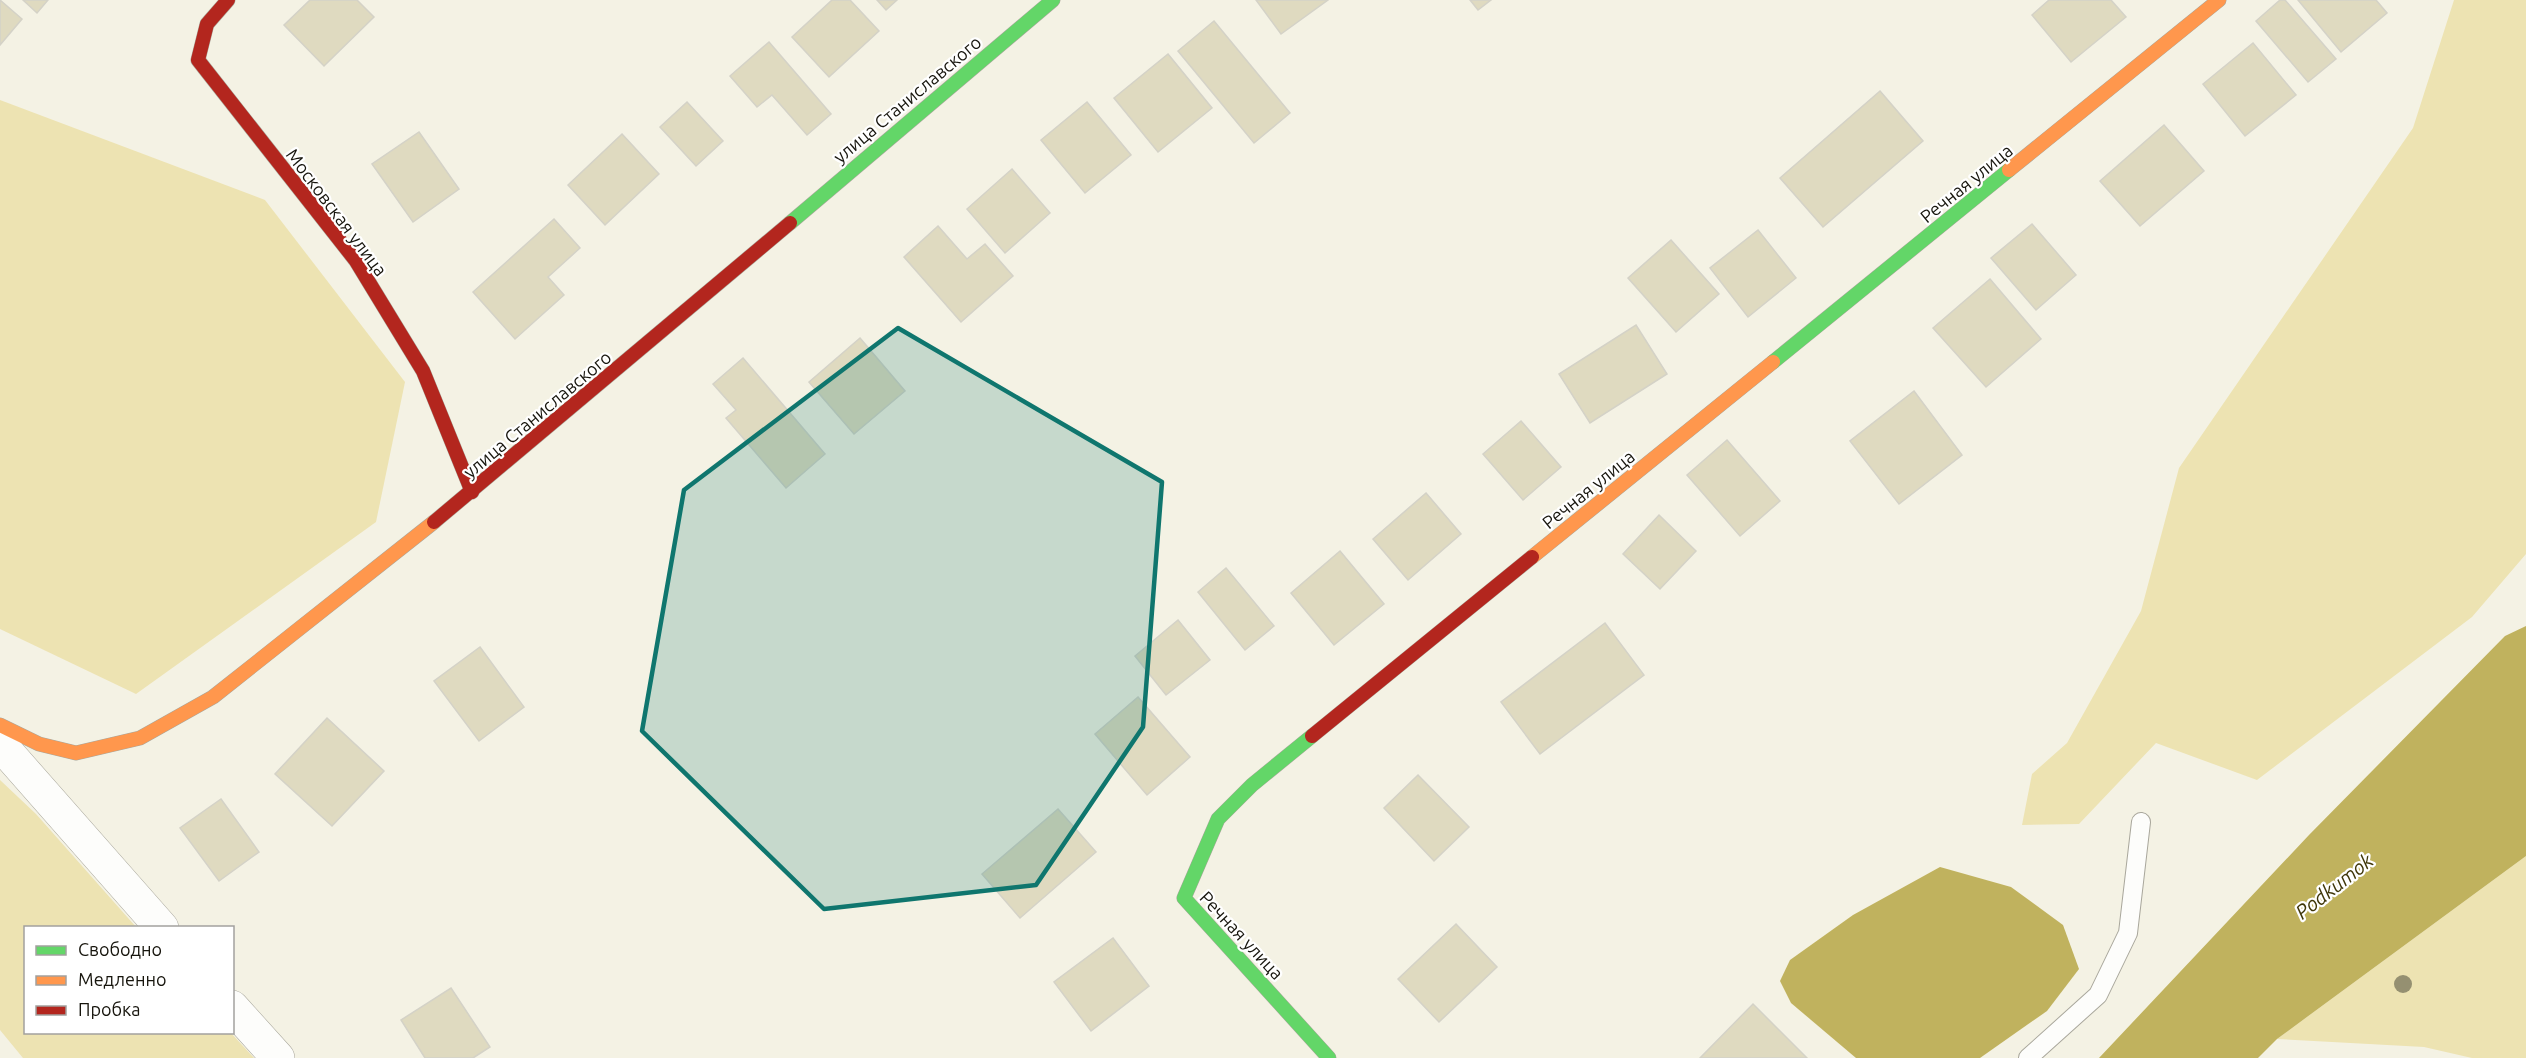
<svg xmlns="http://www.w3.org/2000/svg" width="2526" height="1058" font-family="Ubuntu,sans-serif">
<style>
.green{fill:#ede3b2}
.water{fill:#c0b25e}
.building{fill:#dfdac0;stroke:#d4d2c7;stroke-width:1.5}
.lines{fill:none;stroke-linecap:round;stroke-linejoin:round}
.lane-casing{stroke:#a9a79c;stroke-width:20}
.street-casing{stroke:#a9a79c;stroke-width:34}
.fast-casing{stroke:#a9a79c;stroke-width:15}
.slow-casing{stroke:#a9a79c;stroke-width:15}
.jam-casing{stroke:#a9a79c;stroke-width:15}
.lane{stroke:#fdfdfb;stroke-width:18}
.street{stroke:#fdfdfb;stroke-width:33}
.fast{stroke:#63d668;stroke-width:14}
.slow{stroke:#ff974d;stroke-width:14}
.jam{stroke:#b3261e;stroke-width:14}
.tree{fill:#959071}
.marked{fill:#0f766e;fill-opacity:0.2;stroke:#0f766e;stroke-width:4.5;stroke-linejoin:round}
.labels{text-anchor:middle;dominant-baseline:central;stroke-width:4.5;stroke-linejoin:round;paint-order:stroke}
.street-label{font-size:18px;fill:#17150d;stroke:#fff}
.water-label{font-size:20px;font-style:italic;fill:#3f3608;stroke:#fff}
</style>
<rect width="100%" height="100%" fill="#f4f2e4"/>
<!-- green -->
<g class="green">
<polygon points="2454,0 2526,0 2526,554 2472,617 2257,780 2156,743 2079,824 2022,825 2032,774 2067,743 2141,611 2179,468 2413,128"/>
<polygon points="0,100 265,200 405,382 376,522 136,694 0,629"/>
<polygon points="0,780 36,814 136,927 26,928 26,1032 231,1033 254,1058 23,1058 0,1030"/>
<polygon points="2526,856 2526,1058 2472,1058 2424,1047 2277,1039"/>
</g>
<!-- water -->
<g class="water">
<polygon points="2526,626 2526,856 2277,1039 2258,1058 2099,1058 2309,835 2505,636"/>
<polygon points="1940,867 2011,887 2063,925 2079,969 2047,1011 1980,1058 1856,1058 1791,1003 1780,981 1790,960 1853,915"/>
</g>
<!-- building -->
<g class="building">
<polygon points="0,0 22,19 0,45"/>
<polygon points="23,0 48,0 37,13"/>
<polygon points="310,0 357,0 374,17 324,66 284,25"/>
<polygon points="832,0 850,0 879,31 829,77 792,37"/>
<polygon points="877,0 897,0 886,10"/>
<polygon points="1256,0 1328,0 1281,34"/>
<polygon points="1470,0 1491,0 1478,10"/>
<polygon points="2049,0 2111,0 2126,17 2071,62 2032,15"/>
<polygon points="2280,0 2285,0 2336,59 2308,82 2256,21"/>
<polygon points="2298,0 2376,0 2387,13 2341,52"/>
<polygon points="1214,21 1290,113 1254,143 1178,51"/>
<polygon points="769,42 831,114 807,135 772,95 757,107 730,76"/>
<polygon points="2253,43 2296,95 2245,136 2203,84"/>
<polygon points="1168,54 1212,108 1158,152 1114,98"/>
<polygon points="1880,91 1923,141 1823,227 1780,178"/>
<polygon points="687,102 723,141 696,166 660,127"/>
<polygon points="1087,102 1131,155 1085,193 1041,140"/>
<polygon points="2164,125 2204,171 2140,226 2100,181"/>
<polygon points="419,132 459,189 413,222 372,164"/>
<polygon points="622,134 659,174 605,225 568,185"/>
<polygon points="1012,169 1050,213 1005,253 967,209"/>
<polygon points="554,219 580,248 548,277 564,295 515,339 473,292"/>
<polygon points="2032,224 2076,275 2036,310 1991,258"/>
<polygon points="938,226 967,259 985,244 1013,276 961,322 904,257"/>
<polygon points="1758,230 1796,278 1748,317 1710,268"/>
<polygon points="1671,240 1719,294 1676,332 1628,278"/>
<polygon points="1990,279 2041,339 1986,387 1933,328"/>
<polygon points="1636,325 1667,374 1590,423 1559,374"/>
<polygon points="860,338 905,391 854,434 809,382"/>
<polygon points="743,358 825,454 786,488 726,418 736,410 713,384"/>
<polygon points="1914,391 1962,455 1899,504 1850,441"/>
<polygon points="1521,421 1561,467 1523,500 1483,454"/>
<polygon points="1727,440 1780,501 1740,536 1687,475"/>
<polygon points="1426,493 1461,534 1408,580 1373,539"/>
<polygon points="1659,515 1696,551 1660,589 1623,554"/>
<polygon points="1340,551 1384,604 1334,645 1291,593"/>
<polygon points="1226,568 1274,626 1245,650 1198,592"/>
<polygon points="1178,620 1210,660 1166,695 1135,656"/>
<polygon points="1605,623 1644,675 1540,754 1501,702"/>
<polygon points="480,647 524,707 479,741 434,681"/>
<polygon points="1138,697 1190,757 1147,795 1095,734"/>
<polygon points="327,718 384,771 332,826 275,774"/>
<polygon points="1418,775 1469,827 1434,861 1384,808"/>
<polygon points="221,799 259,852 219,881 180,828"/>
<polygon points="1058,809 1096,852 1020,918 982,874"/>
<polygon points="1456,924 1497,967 1439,1022 1398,979"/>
<polygon points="1113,938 1149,986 1091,1031 1054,982"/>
<polygon points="451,988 490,1047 473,1058 425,1058 401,1020"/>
<polygon points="1753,1004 1807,1058 1700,1058"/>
</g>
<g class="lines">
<defs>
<polyline id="lane" points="2028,1058 2098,995 2128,933 2141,822"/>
<g id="street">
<polyline points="0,744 162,928"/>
<polyline points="232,1007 278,1058"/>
</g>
<g id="fast">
<polyline points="790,223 1053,0"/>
<polyline points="1773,362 2009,170"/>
<polyline points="1312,736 1252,785 1218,819 1184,898 1329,1058"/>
</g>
<g id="slow">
<polyline points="2009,170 2219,0"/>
<polyline points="1532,557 1773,362"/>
<polyline points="0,725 39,744 76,753 140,738 213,697 434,522"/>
</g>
<g id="jam">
<polyline points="228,0 207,24 198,60 356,261 423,371 472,492"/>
<polyline points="434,522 790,223"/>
<polyline points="1312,736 1532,557"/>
</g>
</defs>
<!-- lane casing -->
<use href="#lane" class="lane-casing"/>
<!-- street casing -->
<use href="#street" class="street-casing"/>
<!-- fast casing -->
<use href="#fast" class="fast-casing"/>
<!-- slow casing -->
<use href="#slow" class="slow-casing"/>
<!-- jam casing -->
<use href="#jam" class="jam-casing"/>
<!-- lane -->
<use href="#lane" class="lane"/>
<!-- street -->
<use href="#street" class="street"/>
<!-- fast -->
<use href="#fast" class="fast"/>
<!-- slow -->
<use href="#slow" class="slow"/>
<!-- jam -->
<use href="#jam" class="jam"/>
</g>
<!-- trees -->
<circle class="tree" cx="2403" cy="984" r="9"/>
<!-- marked area -->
<path class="marked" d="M898,328L1162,482L1143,727L1036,885L824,909L642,731L684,490Z"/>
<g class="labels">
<!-- street labels -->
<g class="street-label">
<text transform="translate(907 99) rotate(-40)">улица Станиславского</text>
<text transform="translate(1966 183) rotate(-39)">Речная улица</text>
<text transform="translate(337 212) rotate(53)">Московская улица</text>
<text transform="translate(537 414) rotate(-40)">улица Станиславского</text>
<text transform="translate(1588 489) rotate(-39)">Речная улица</text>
<text transform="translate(1242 935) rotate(47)">Речная улица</text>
</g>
<!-- water labels -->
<g class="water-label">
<text transform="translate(2334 886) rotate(-38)">Podkumok</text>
</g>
</g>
<!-- legend -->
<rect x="24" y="926" width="210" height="108" fill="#ffffff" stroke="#a2a19e" stroke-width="1.5"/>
<rect x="36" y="946" width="30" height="9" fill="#63d668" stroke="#a2a19e" stroke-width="1.5"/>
<text x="78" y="956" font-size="18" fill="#17150d">Свободно</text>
<rect x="36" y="976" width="30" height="9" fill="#ff974d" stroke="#a2a19e" stroke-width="1.5"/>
<text x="78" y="986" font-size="18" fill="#17150d">Медленно</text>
<rect x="36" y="1006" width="30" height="9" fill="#b3261e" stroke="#a2a19e" stroke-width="1.5"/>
<text x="78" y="1016" font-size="18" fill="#17150d">Пробка</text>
</svg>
